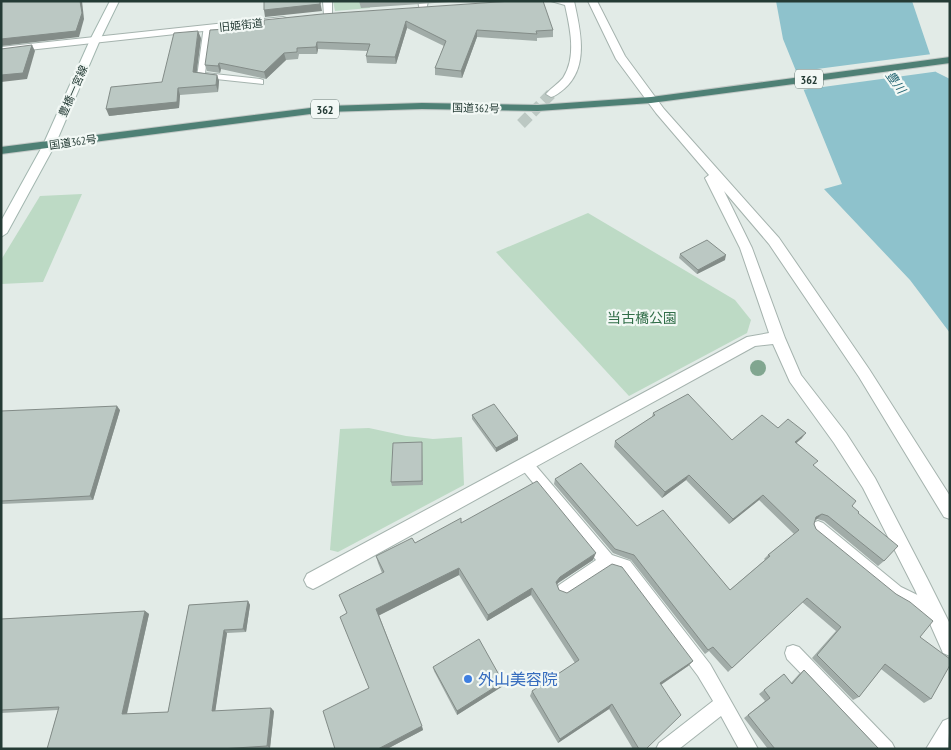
<svg xmlns="http://www.w3.org/2000/svg" width="951" height="750" font-family="'PT Sans Narrow','Noto Sans JP',sans-serif">
<style>
.green{fill:#bddac5}
.water{fill:#8ec2cc}
.pier{fill:#e2ebe7}
.lines{fill:none;stroke-linecap:round;stroke-linejoin:round}
.minor-tunnel{stroke:#bcc8c3;stroke-width:11;stroke-dasharray:11 5;stroke-linecap:butt}
.service-casing{stroke:#a5b3ae;stroke-width:2}
.minor-casing{stroke:#a5b3ae;stroke-width:2}
.secondary-casing{stroke:#a2b6af;stroke-width:2}
.trunk-casing{stroke:#c2c8c6;stroke-width:2}
.service{fill:#fff;fill-rule:evenodd}
.minor{fill:#fff;fill-rule:evenodd}
.secondary{fill:#fff;fill-rule:evenodd}
.trunk{fill:#4e8075;fill-rule:evenodd}
.tree{fill:#81a690}
.wall{fill:#a1aca8}
.shaded-wall{fill:#838c88}
.building{fill:#bbc8c3;stroke:#838c88}
.shop-dot{fill:#3f7fe0;stroke:#f2f8f5;stroke-width:2}
.labels{text-anchor:middle;dominant-baseline:central;stroke-width:4.5;stroke-linejoin:round;paint-order:stroke}
.far-street-label{font-size:11px;fill:#243b35;stroke:#f2f8f5}
.shield{fill:#f2f8f5;stroke:#62746f;stroke-width:1}
.shield-label{font-size:12px;font-weight:bold;fill:#243b35}
.far-water-label{font-size:12px;font-style:italic;fill:#226472;stroke:#f2f8f5}
.park-label{font-size:14px;fill:#316e49;stroke:#f2f8f5}
.near-shop-label{font-size:16px;fill:#366cbe;stroke:#f2f8f5;text-anchor:start}
</style>
<rect width="100%" height="100%" fill="#e2ebe7"/>
<!-- green -->
<g class="green">
<polygon points="333,1 369,1 370,8 335,11"/>
<polygon points="82,194 43,282 1,284 1,260 40,196"/>
<polygon points="588,213 735,300 751,320 747,333 629,396 496,252"/>
<polygon points="369,428 406,436 433,439 462,437 464,485 338,552 330,550 340,429"/>
</g>
<!-- water -->
<polygon class="water" points="776,1 912,1 936,72 950,79 950,333 910,280 824,189 842,184 783,39"/>
<!-- pier -->
<polygon class="pier" points="932,54 940,71 801,90 794,72"/>
<g class="lines">
<!-- minor-tunnel -->
<polyline class="minor-tunnel" points="521,124 551,94"/>
<defs>
<g id="service">
<polygon points="204,26 211,28 205,73 260,79 263,80 263,84 197,77"/>
<polygon points="526,458 531,460 612,555 630,561 710,664 758,749 739,749 721,716 679,749 656,749 659,743 713,701 698,676 620,572 609,569 569,595 564,598 559,595 556,590 559,585 596,560 521,468 519,464 521,460"/>
<polygon points="818,521 823,523 901,587 940,606 942,612 940,618 934,620 891,597 813,533 811,528 813,523"/>
<polygon points="793,645 799,647 892,743 895,749 874,749 787,659 785,653 787,647"/>
</g>
<g id="minor">
<polygon points="323,1 332,1 332,17 329,18 324,15"/>
<polygon points="418,1 428,1 426,11 420,11"/>
<path d="M551,1H574C580,29 590,67 564,89C560,92 556,96 551,97L546,94C551,88 558,84 563,78C577,57 570,28 565,5Z"/>
<polygon points="588,1 597,1 625,56 664,109 779,238 869,369 950,496 950,519 944,517 859,377 769,244 724,191 752,248 785,338 801,375 846,433 875,478 927,578 950,624 950,656 943,653 915,590 863,488 834,443 790,382 773,344 755,346 319,586 313,589 307,586 304,580 307,574 747,337 769,333 740,248 705,178 709,175 656,113 616,59"/>
<polygon points="283,17 286,18 286,22 1,53 1,47"/>
<polygon points="950,718 948,749 926,749 943,721"/>
</g>
<polygon id="secondary" points="110,1 119,1 100,40 55,145 7,233 1,237 1,221 43,145 90,40"/>
<polygon id="trunk" points="950,57 950,63 651,103 538,111 422,109 326,112 1,154 1,147 326,106 422,103 538,105 651,97"/>
</defs>
<!-- service casing -->
<use href="#service" class="service-casing"/>
<!-- minor casing -->
<use href="#minor" class="minor-casing"/>
<!-- secondary casing -->
<use href="#secondary" class="secondary-casing"/>
<!-- trunk casing -->
<use href="#trunk" class="trunk-casing"/>
<!-- service -->
<use href="#service" class="service"/>
<!-- minor -->
<use href="#minor" class="minor"/>
<!-- secondary -->
<use href="#secondary" class="secondary"/>
<!-- trunk -->
<use href="#trunk" class="trunk"/>
</g>
<!-- trees -->
<circle class="tree" cx="758" cy="368" r="8"/>
<!-- wall -->
<g class="wall">
<polygon points="359,1 464,1 361,8"/>
<polygon points="322,14 553,30 553,37 537,38 537,41 477,37 462,78 435,75 435,68 444,46 407,28 396,64 367,63 366,56 368,51 318,49 317,54 299,54 298,59 286,60 266,79 221,69 220,73 207,71 205,65 264,27"/>
<polygon points="201,38 196,72 217,75 219,81 218,92 180,95 179,108 109,116 162,82"/>
<polygon points="680,254 725,260 697,274 679,258"/>
<polygon points="120,410 93,500 1,504 1,411"/>
<polygon points="653,413 732,440 778,428 802,438 796,443 814,466 852,506 858,513 884,561 878,566 824,521 817,519 815,521 814,524 816,529 920,637 931,699 924,703 881,669 859,697 853,700 812,658 836,631 802,602 728,672 709,651 705,654 631,560 613,553 554,484 555,479 637,526 730,590 765,560 764,559 768,555 794,534 759,500 729,524 686,480 662,498 614,447 615,441 652,417"/>
<polygon points="472,415 518,436 518,440 496,452 472,419"/>
<polygon points="422,446 423,485 392,486 391,482"/>
<polygon points="461,523 593,560 558,583 557,585 559,590 693,661 688,666 661,685 646,749 633,749 609,709 558,743 530,696 532,691 575,663 531,595 487,621 459,575 379,615 423,730 387,749 335,749 369,688 347,613 382,573 378,563 376,556 415,543"/>
<polygon points="248,601 250,605 246,632 227,633 215,711 274,711 270,748 257,749 47,749 58,710 1,713 1,619 145,611 149,614 127,714 168,712 189,605"/>
<polygon points="433,667 503,682 503,686 457,715 434,671"/>
<polygon points="804,670 879,749 768,749 744,718 765,701 759,694 784,674 791,683 799,674"/>
</g>
<!-- shaded-wall -->
<g class="shaded-wall">
<polygon points="80,1 82,1 84,19 79,37 1,46 1,39"/>
<polygon points="320,1 322,11 265,17 264,10"/>
<polygon points="406,21 407,28 396,64 395,57"/>
<polygon points="477,30 477,37 462,78 461,71"/>
<polygon points="198,31 201,38 196,78 193,72"/>
<polygon points="317,42 318,49 317,54 316,47"/>
<polygon points="32,45 35,51 27,79 1,82 1,75"/>
<polygon points="284,53 286,60 266,79 264,72"/>
<polygon points="219,63 221,69 220,73 218,66"/>
<polygon points="217,75 219,81 218,92 216,85"/>
<polygon points="178,88 180,95 179,108 109,116 106,109"/>
<polygon points="726,255 725,260 697,274 698,270"/>
<polygon points="117,406 120,410 93,500 90,496"/>
<polygon points="806,433 802,438 791,448 795,442"/>
<polygon points="518,436 518,440 496,452 496,448"/>
<polygon points="689,475 686,480 662,498 665,492"/>
<polygon points="763,495 759,500 729,524 733,519"/>
<polygon points="822,514 817,519 811,522 816,517"/>
<polygon points="596,553 593,560 558,583 554,589 556,582 560,577"/>
<polygon points="459,568 459,575 378,616 376,609"/>
<polygon points="532,588 531,595 487,621 488,615"/>
<polygon points="248,601 250,605 246,632 243,629"/>
<polygon points="145,611 149,614 126,717 122,714"/>
<polygon points="224,630 227,633 215,713 212,711"/>
<polygon points="693,661 688,666 656,688 660,683"/>
<polygon points="503,682 503,686 457,715 457,711"/>
<polygon points="612,704 609,709 558,743 560,739"/>
<polygon points="271,708 274,711 270,748 267,746"/>
<polygon points="422,726 423,730 387,749 378,749"/>
</g>
<!-- building -->
<g class="building">
<polygon points="1,1 80,1 82,13 76,31 1,39"/>
<polygon points="264,1 320,1 320,4 264,10"/>
<polygon points="512,1 543,1 553,30 536,31 537,34 477,30 461,71 435,68 446,41 406,21 395,57 366,56 370,44 317,42 316,47 297,48 297,52 284,53 264,72 219,63 218,66 205,65 210,30 264,27 264,20 322,14"/>
<polygon points="198,31 193,72 217,75 216,85 178,88 177,102 106,109 111,87 162,82 174,33"/>
<polygon points="32,45 23,73 1,75 1,49"/>
<polygon points="707,240 726,255 698,270 680,254"/>
<polygon points="688,394 732,440 762,415 778,428 788,419 806,433 795,442 818,461 813,465 856,501 852,506 859,512 858,513 898,546 884,561 828,516 822,514 816,517 814,524 816,529 896,594 910,602 933,621 920,637 950,659 950,665 931,699 885,664 859,697 817,655 841,627 807,598 732,668 713,647 708,650 634,555 615,549 555,479 581,463 637,526 663,510 730,590 770,556 768,555 799,530 763,495 733,519 689,475 665,492 615,441 655,415 653,413"/>
<polygon points="494,404 518,436 496,448 472,415"/>
<polygon points="117,406 90,496 1,501 1,411"/>
<polygon points="422,442 422,481 391,482 393,443"/>
<polygon points="537,481 596,553 560,577 556,582 559,590 567,593 612,564 622,567 693,661 660,683 681,715 646,749 639,749 612,704 560,739 532,691 579,660 532,588 488,615 459,568 376,609 422,726 378,749 335,749 323,711 369,688 340,617 347,613 339,595 384,572 376,556 412,538 415,543 461,518 461,523"/>
<polygon points="248,601 243,629 224,630 212,711 271,708 267,746 220,749 47,749 59,707 1,710 1,619 145,611 122,714 168,712 189,605"/>
<polygon points="479,639 503,682 457,711 433,667"/>
<polygon points="804,670 879,749 775,749 748,715 770,698 764,690 784,674 792,684"/>
</g>
<!-- markers -->
<circle class="shop-dot" cx="468" cy="679" r="5"/>
<g class="labels">
<!-- far-street labels -->
<g class="far-street-label">
<text transform="translate(241 25) rotate(-6)">旧姫街道</text>
<text transform="translate(73 91) rotate(-66)">豊橋一宮線</text>
<text transform="translate(476 108) rotate(1)">国道362号</text>
<text transform="translate(73 142) rotate(-8)">国道362号</text>
</g>
<!-- shield labels -->
<g class="shield">
<rect x="795" y="69.5" width="28" height="19" rx="4"/>
<rect x="311" y="99.5" width="28" height="19" rx="4"/>
</g>
<g class="shield-label">
<text x="809" y="79">362</text>
<text x="325" y="109">362</text>
</g>
<!-- far-water labels -->
<g class="far-water-label">
<text transform="translate(896 82) rotate(54)">豊川</text>
</g>
<!-- park labels -->
<g class="park-label">
<text x="642" y="318">当古橋公園</text>
</g>
<!-- near-shop labels -->
<g class="near-shop-label">
<text x="478" y="679">外山美容院</text>
</g>
</g>
<!-- border -->
<rect width="951" height="750" fill="none" stroke="#243b35" stroke-width="5"/>
</svg>
